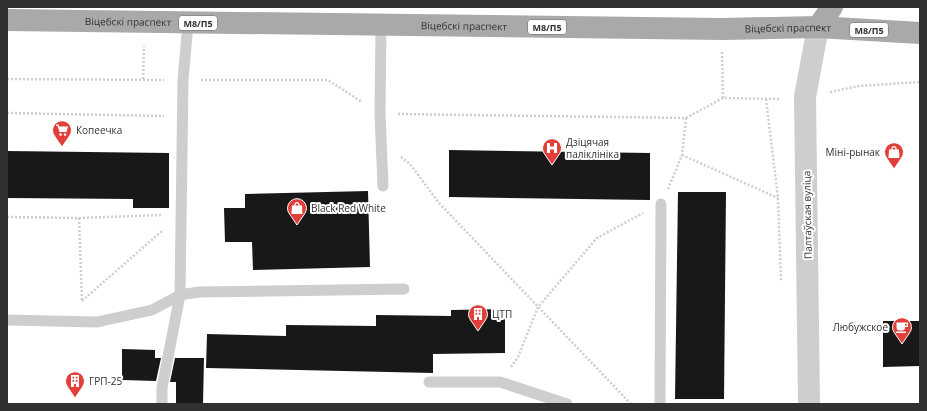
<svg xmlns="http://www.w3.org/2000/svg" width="927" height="411" font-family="'Open Sans',sans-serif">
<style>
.building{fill:#181818}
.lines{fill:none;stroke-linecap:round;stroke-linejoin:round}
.path{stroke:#cecece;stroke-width:2.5;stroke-dasharray:2 2;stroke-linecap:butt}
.lane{stroke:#cecece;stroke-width:11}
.street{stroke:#cecece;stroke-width:22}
.primary{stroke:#a9a9a9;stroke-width:22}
.labels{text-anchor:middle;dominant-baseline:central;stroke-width:4;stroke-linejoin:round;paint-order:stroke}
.shield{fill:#fff;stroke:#6f6f6f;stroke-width:1}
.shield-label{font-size:9px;font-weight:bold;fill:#313131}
.street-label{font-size:10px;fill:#313131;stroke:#fff}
.poi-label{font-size:10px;fill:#313131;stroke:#fff;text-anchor:start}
</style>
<rect width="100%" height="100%" fill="#fff"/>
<!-- building -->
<g class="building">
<polygon points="449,150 650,153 650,200 449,197"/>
<polygon points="7,151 169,153 169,208 133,208 133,199 7,198"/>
<polygon points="368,191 370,267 253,270 252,242 225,242 224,208 245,208 245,194"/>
<polygon points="678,192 726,192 724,399 675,399"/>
<polygon points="505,309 505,353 433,354 433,373 206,368 207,334 286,336 286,325 376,326 376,315 451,316 451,310"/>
<polygon points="883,321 920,321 920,366 883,367"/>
<polygon points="122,349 155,350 155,358 161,358 156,381 122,380"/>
<polygon points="175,358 204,358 203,404 176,404 176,382 170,382"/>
</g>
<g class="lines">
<!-- path -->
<g class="path">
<polyline points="722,52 723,98"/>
<polyline points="7,79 164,80"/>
<polyline points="143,79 144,46"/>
<polyline points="201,80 328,80 362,102"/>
<polyline points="830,92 859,86 920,82"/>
<polyline points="766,99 778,198 781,282"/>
<polyline points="7,113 164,116"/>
<polyline points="398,114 686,118 723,98 781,99"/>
<polyline points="682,155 778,198"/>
<polyline points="401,157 410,164 439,203 631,404"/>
<polyline points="668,189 682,155 686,118"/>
<polyline points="7,217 79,218 162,215"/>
<polyline points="79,218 82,301"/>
<polyline points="82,301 163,230"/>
<polyline points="511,367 518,357 538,307 597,238 643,213"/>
</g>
<!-- lane -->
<g class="lane">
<polyline points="381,25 380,114 383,186"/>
<polyline points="7,320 97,322 152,310 180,295 183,80 188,23"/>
<polyline points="429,382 500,382 567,404"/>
<polyline points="162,404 162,388 180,295 199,292 404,289"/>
<polyline points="660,404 661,204"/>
</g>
<!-- street -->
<polyline class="street" points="809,404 805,97 818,27"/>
<!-- primary -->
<g class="primary">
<path id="s1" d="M7,20L722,29L818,27L920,33"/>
<polyline points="818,27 832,7"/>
</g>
</g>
<!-- icons -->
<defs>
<symbol id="supermarket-pin" viewBox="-11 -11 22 30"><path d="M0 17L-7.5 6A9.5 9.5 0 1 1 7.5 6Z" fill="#e1403a" stroke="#fff"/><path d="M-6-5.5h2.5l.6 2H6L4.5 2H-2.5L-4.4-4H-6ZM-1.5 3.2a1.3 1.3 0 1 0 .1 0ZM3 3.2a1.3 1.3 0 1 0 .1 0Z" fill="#fff"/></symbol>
<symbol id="hospital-pin" viewBox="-11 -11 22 30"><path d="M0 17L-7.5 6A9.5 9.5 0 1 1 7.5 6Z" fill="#e1403a" stroke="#fff"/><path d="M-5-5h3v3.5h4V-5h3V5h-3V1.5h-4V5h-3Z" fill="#fff"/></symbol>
<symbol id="shop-pin" viewBox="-11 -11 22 30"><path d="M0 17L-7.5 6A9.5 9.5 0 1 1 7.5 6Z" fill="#e1403a" stroke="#fff"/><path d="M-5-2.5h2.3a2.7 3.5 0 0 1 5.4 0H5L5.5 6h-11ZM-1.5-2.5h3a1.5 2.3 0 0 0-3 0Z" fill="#fff"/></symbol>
<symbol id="building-pin" viewBox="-11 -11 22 30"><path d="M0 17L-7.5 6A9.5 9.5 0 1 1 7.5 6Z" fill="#e1403a" stroke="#fff"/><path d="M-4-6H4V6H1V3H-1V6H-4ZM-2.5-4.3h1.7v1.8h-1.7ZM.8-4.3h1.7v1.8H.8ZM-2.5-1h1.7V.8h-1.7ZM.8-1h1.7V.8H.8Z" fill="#fff"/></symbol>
<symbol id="cafe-pin" viewBox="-11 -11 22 30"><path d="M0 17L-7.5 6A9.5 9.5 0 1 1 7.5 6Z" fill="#e1403a" stroke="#fff"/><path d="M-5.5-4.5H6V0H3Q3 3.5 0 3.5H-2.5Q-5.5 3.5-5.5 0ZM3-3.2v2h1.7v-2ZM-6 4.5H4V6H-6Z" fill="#fff"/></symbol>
</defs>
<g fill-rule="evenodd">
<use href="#supermarket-pin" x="51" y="119" width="22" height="30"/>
<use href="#hospital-pin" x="541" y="137" width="22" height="30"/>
<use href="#shop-pin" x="883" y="141" width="22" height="30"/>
<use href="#shop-pin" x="286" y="197" width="22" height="30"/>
<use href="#building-pin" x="467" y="303" width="22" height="30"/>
<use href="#cafe-pin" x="891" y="316" width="22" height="30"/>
<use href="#building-pin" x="64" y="370" width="22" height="30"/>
</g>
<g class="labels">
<!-- shield labels -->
<g class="shield">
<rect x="179" y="16" width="38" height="14" rx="3"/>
<rect x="528" y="20" width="38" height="14" rx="3"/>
<rect x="850" y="23" width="38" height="14" rx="3"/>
</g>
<g class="shield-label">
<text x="198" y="23">М8/П5</text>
<text x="547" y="27">М8/П5</text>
<text x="869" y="30">М8/П5</text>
</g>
<!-- street labels -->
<g class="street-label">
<text stroke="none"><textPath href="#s1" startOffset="121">Віцебскі праспект</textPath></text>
<text stroke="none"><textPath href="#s1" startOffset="457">Віцебскі праспект</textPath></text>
<text stroke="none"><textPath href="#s1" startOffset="781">Віцебскі праспект</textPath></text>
<text transform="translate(807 215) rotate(-91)">Палтаўская вуліца</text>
</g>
<!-- poi labels -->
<g class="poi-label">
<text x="76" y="130">Копеечка</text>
<text x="566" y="142">Дзіцячая<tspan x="566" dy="12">паліклініка</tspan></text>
<text x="880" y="152" text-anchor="end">Міні-рынак</text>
<text x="311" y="208">Black Red White</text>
<text x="492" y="314">ЦТП</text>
<text x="888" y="327" text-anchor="end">Любужское</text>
<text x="89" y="381">ГРП-25</text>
</g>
</g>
<!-- border -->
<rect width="927" height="411" fill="none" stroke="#313131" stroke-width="16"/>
</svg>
